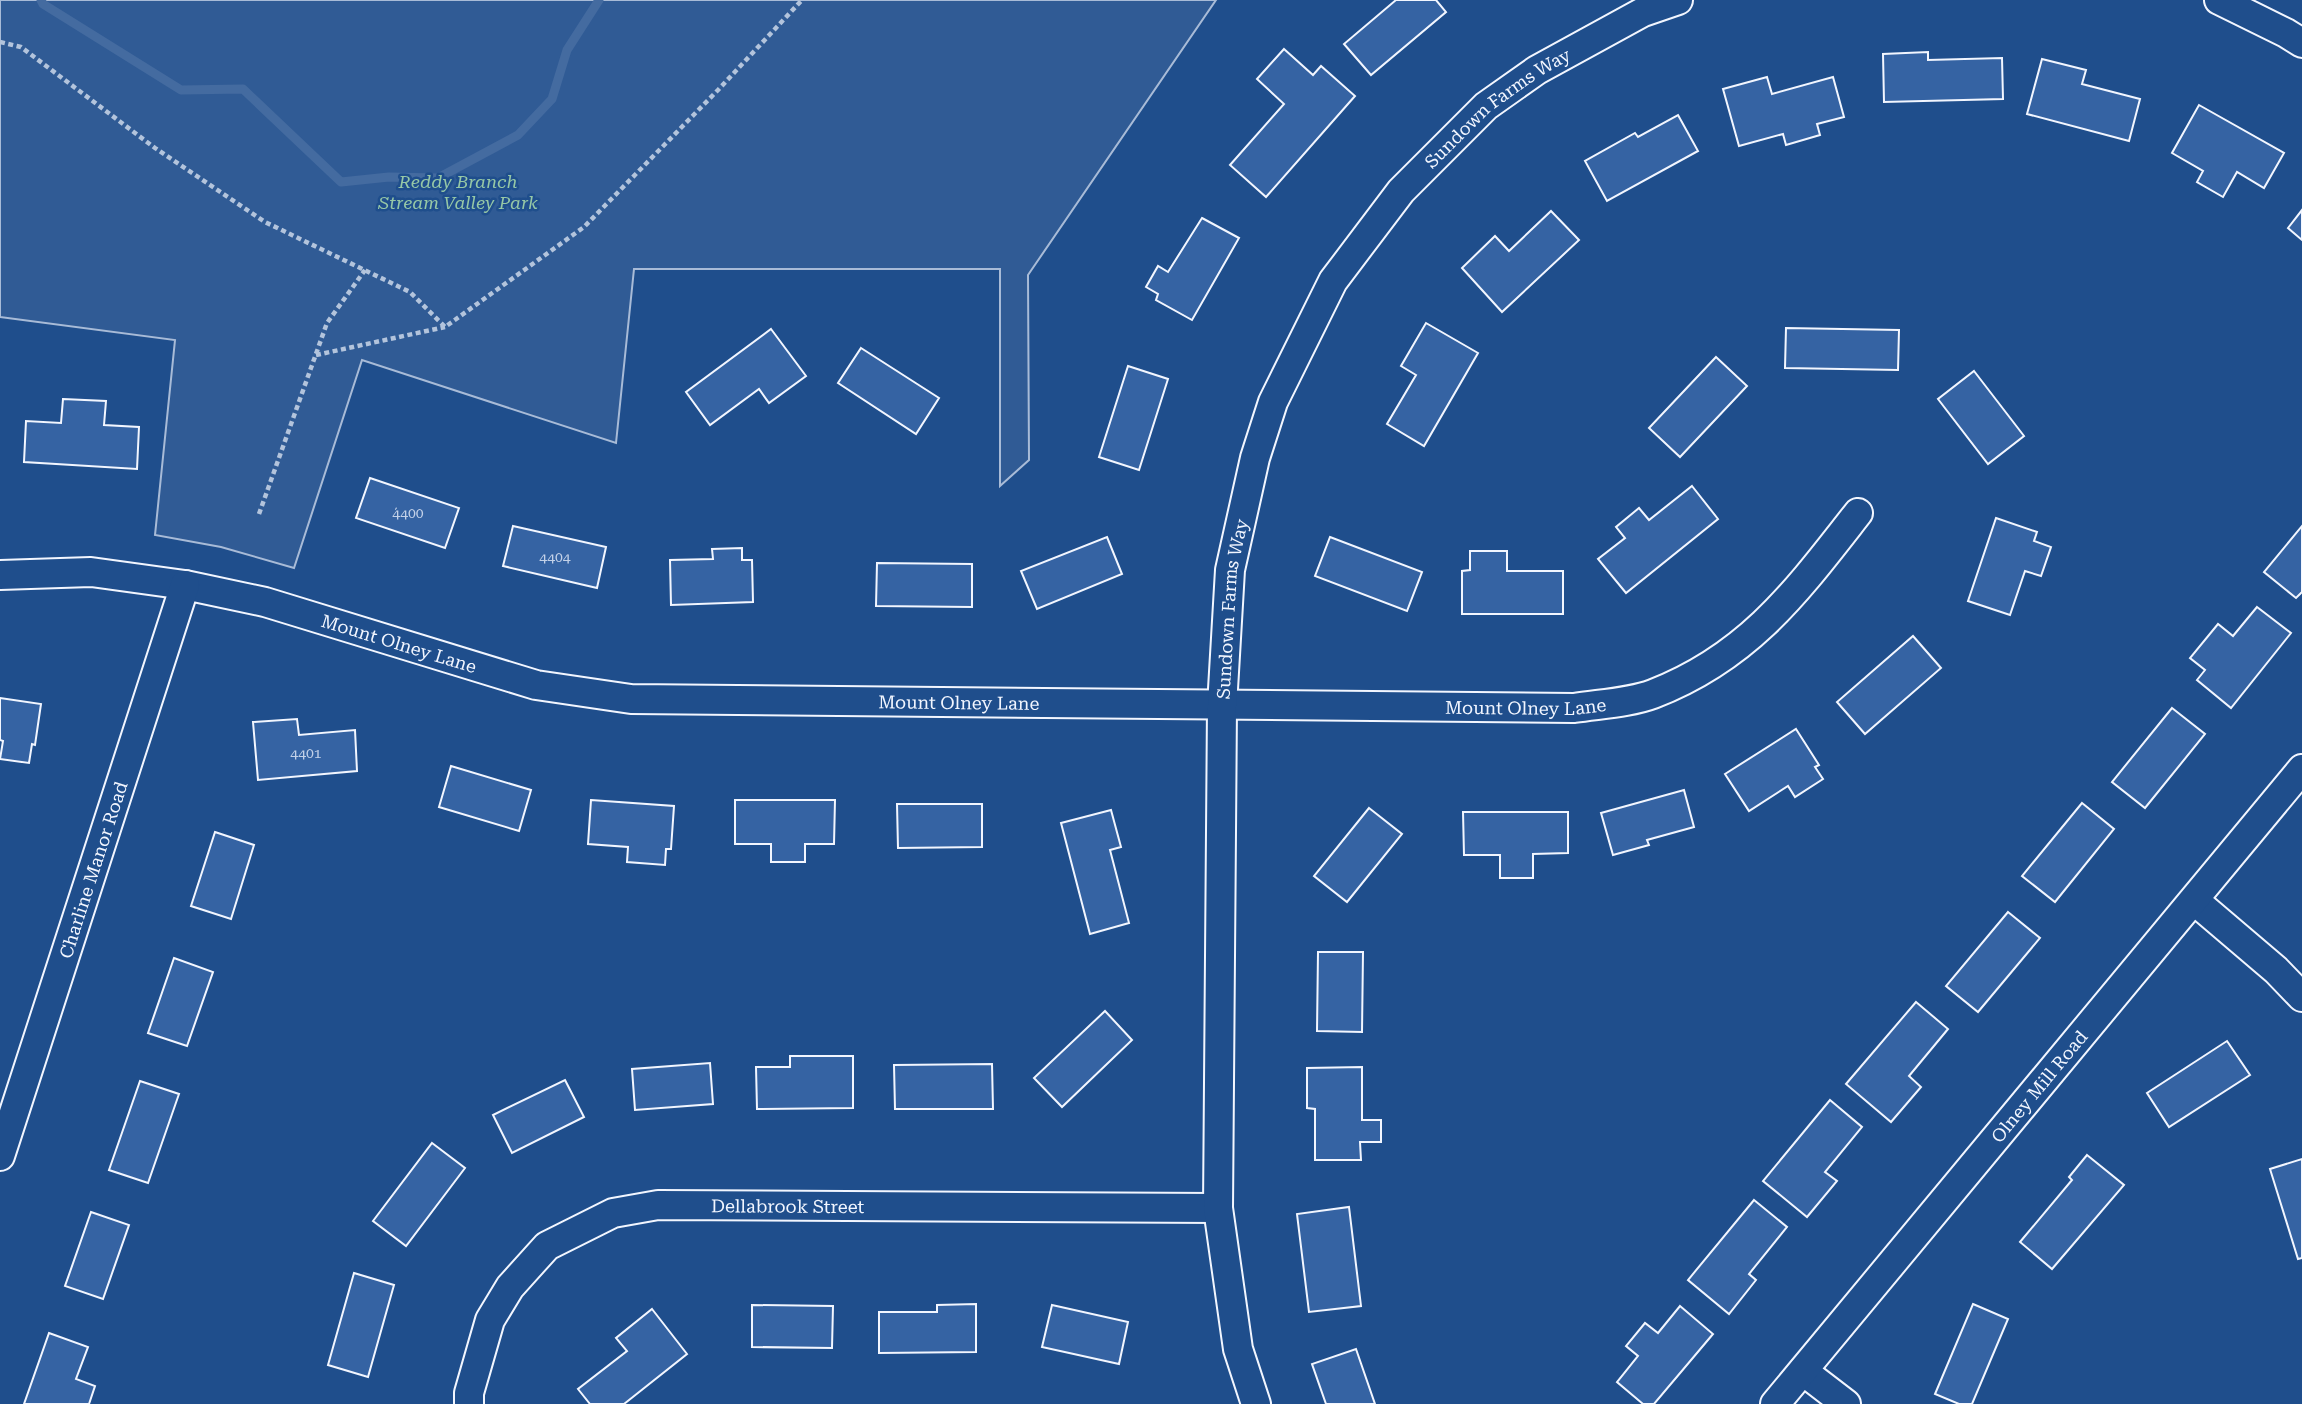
<svg xmlns="http://www.w3.org/2000/svg" width="2302" height="1404" font-family="'Roboto Serif',serif">
<style>
.built{fill:#305b95;stroke:#a8bbd7;stroke-width:2}
.lines{fill:none;stroke-linecap:round;stroke-linejoin:round}
.stream{stroke:#446ba0;stroke-width:9}
.building{fill:#3563a3;stroke:#f2f6ff;stroke-width:2}
.minor-casing{stroke:#f2f6ff;stroke-width:32}
.path{stroke:#b3c4dc;stroke-width:4.5;stroke-dasharray:5 3.5;stroke-linecap:butt}
.minor{stroke:#1f4e8c;stroke-width:28}
.labels{text-anchor:middle;dominant-baseline:central;stroke-width:5;stroke-linejoin:round;paint-order:stroke}
.number-label{font-size:14px;fill:#c3d1e8}
.street-label{font-size:18px;fill:#f2f6ff;stroke:#1f4e8c}
.park-label{font-size:18px;font-style:italic;fill:#97c8a6;stroke:#1f4e8c}
</style>
<rect width="100%" height="100%" fill="#1f4e8c"/>
<!-- built -->
<polygon class="built" points="0,0 1216,0 1028,275 1029,460 1000,486 1000,269 634,269 616,443 362,360 294,568 221,547 155,535 175,340 0,317"/>
<g class="lines">
<!-- stream -->
<polyline class="stream" points="41,0 43,4 181,90 243,89 341,182 389,177 438,178 518,135 552,99 567,50 599,0"/>
</g>
<!-- building -->
<g class="building">
<polygon points="1396,0 1436,0 1446,12 1371,75 1344,44"/>
<polygon points="1284,49 1313,75 1321,66 1355,96 1266,197 1230,165 1284,104 1257,79"/>
<polygon points="1928,52 1928,60 2002,58 2003,99 1884,102 1883,54"/>
<polygon points="2042,59 2086,70 2082,84 2140,99 2129,141 2027,114"/>
<polygon points="1767,77 1772,94 1833,77 1844,117 1817,124 1820,135 1786,145 1783,134 1739,146 1723,89"/>
<polygon points="2199,105 2284,153 2264,188 2237,172 2223,197 2197,182 2203,171 2172,153"/>
<polygon points="1678,115 1698,151 1607,201 1585,161 1635,133 1638,137"/>
<polygon points="2302,210 2302,240 2288,228"/>
<polygon points="1551,211 1579,240 1502,312 1462,268 1495,236 1509,251"/>
<polygon points="1202,218 1239,238 1192,320 1156,300 1158,294 1146,287 1158,266 1168,272"/>
<polygon points="1426,323 1478,353 1424,446 1387,424 1416,375 1401,366"/>
<polygon points="1786,328 1899,330 1898,370 1785,368"/>
<polygon points="771,329 806,376 769,403 759,389 710,425 686,392"/>
<polygon points="861,348 939,398 916,434 838,383"/>
<polygon points="1716,357 1747,386 1680,457 1649,428"/>
<polygon points="1128,366 1168,379 1139,470 1099,457"/>
<polygon points="1974,371 2024,436 1988,464 1938,399"/>
<polygon points="63,399 106,401 104,425 139,427 137,469 24,462 26,421 61,423"/>
<polygon points="370,478 459,508 445,548 356,518"/>
<polygon points="1692,486 1718,519 1626,593 1598,559 1625,538 1616,527 1639,508 1649,520"/>
<polygon points="1996,518 2037,532 2034,541 2051,547 2041,576 2025,571 2010,615 1968,601"/>
<polygon points="513,526 606,547 597,588 503,566"/>
<polygon points="2302,526 2302,592 2296,598 2264,572"/>
<polygon points="1107,537 1122,574 1037,609 1021,571"/>
<polygon points="1330,537 1422,572 1407,611 1315,576"/>
<polygon points="742,548 742,560 752,560 753,602 671,605 670,560 713,559 712,549"/>
<polygon points="1470,551 1507,551 1507,571 1563,571 1563,614 1462,614 1462,571 1470,570"/>
<polygon points="877,563 972,564 972,607 876,606"/>
<polygon points="2257,607 2291,633 2231,708 2197,680 2205,670 2190,658 2218,624 2233,636"/>
<polygon points="1913,636 1941,668 1865,734 1837,702"/>
<polygon points="0,698 41,704 35,745 32,744 29,763 0,759 3,741 0,740"/>
<polygon points="2172,708 2205,734 2145,808 2112,782"/>
<polygon points="297,719 299,735 355,730 357,771 258,780 253,722"/>
<polygon points="1796,729 1819,765 1815,767 1823,779 1795,797 1788,786 1749,811 1725,774"/>
<polygon points="451,766 531,790 519,831 439,807"/>
<polygon points="1684,790 1694,827 1647,840 1649,845 1613,855 1601,813"/>
<polygon points="591,800 674,806 671,849 666,849 665,865 627,862 628,847 588,844"/>
<polygon points="735,800 835,800 834,844 805,844 805,862 771,862 771,844 735,844"/>
<polygon points="2082,803 2114,829 2055,902 2022,876"/>
<polygon points="897,804 982,804 982,847 898,848"/>
<polygon points="1369,808 1402,834 1347,902 1314,876"/>
<polygon points="1111,810 1121,847 1110,850 1129,923 1090,934 1061,823"/>
<polygon points="1463,812 1568,812 1568,853 1533,854 1533,878 1500,878 1500,855 1464,855"/>
<polygon points="215,832 254,845 231,919 191,906"/>
<polygon points="2008,912 2040,938 1978,1012 1946,986"/>
<polygon points="1318,952 1363,952 1362,1032 1317,1031"/>
<polygon points="174,958 213,972 187,1046 148,1033"/>
<polygon points="1916,1002 1948,1029 1909,1076 1921,1087 1891,1122 1846,1084"/>
<polygon points="1105,1011 1132,1040 1062,1107 1034,1078"/>
<polygon points="2227,1041 2250,1075 2169,1127 2147,1093"/>
<polygon points="790,1056 853,1056 853,1108 757,1109 756,1067 790,1067"/>
<polygon points="710,1063 713,1104 635,1110 632,1069"/>
<polygon points="992,1064 993,1109 895,1109 894,1065"/>
<polygon points="1362,1067 1362,1120 1381,1120 1381,1142 1360,1142 1361,1160 1315,1160 1315,1109 1307,1108 1307,1068"/>
<polygon points="565,1080 584,1117 512,1153 493,1115"/>
<polygon points="140,1081 179,1094 148,1183 109,1170"/>
<polygon points="1830,1100 1862,1127 1825,1172 1837,1181 1807,1217 1763,1181"/>
<polygon points="432,1143 465,1168 406,1246 373,1221"/>
<polygon points="2087,1155 2124,1185 2052,1269 2020,1242 2072,1180 2069,1177"/>
<polygon points="2302,1159 2302,1258 2298,1259 2270,1169"/>
<polygon points="1754,1200 1787,1227 1749,1274 1756,1280 1729,1314 1688,1280"/>
<polygon points="1349,1207 1361,1306 1309,1312 1297,1214"/>
<polygon points="91,1212 129,1225 103,1299 65,1286"/>
<polygon points="354,1273 394,1285 368,1377 328,1365"/>
<polygon points="976,1304 976,1352 879,1353 879,1312 937,1312 937,1305"/>
<polygon points="1973,1304 2008,1319 1972,1404 1959,1404 1935,1394"/>
<polygon points="752,1305 833,1306 832,1348 752,1347"/>
<polygon points="1052,1305 1128,1322 1119,1364 1042,1347"/>
<polygon points="1680,1306 1713,1334 1654,1404 1643,1404 1617,1382 1638,1356 1626,1346 1645,1323 1658,1333"/>
<polygon points="652,1309 687,1354 624,1404 590,1404 578,1389 627,1351 616,1338"/>
<polygon points="49,1333 88,1347 76,1379 95,1386 89,1404 24,1404"/>
<polygon points="1356,1349 1375,1404 1326,1404 1312,1364"/>
</g>
<g class="lines">
<defs>
<g id="minor">
<polyline points="2219,0 2286,33 2302,43"/>
<path id="s1" d="M0,575L91,572L185,585L265,602L536,685L631,699L1574,708C1599,704 1629,703 1653,694C1749,657 1797,591 1858,513"/>
<polyline points="2195,901 2276,970 2302,997"/>
<path id="s2" d="M0,1156L185,585"/>
<polyline points="1803,1371 1846,1404"/>
<path id="s3" d="M469,1404V1393L490,1320L510,1287L547,1246L613,1213L658,1205L1218,1208"/>
<path id="s4" d="M1256,1404L1238,1349L1218,1208L1222,706L1230,570L1255,458L1273,402L1333,281L1401,191L1486,106L1537,70L1643,12L1678,0"/>
<path id="s5" d="M1775,1404L2302,769"/>
</g>
</defs>
<!-- minor casing -->
<use href="#minor" class="minor-casing"/>
<!-- path -->
<g class="path">
<polyline points="0,42 21,47 155,148 265,222 410,292 445,327 584,227 718,90 802,0"/>
<polyline points="316,355 445,327"/>
<polyline points="259,514 327,323 365,270"/>
</g>
<!-- minor -->
<use href="#minor" class="minor"/>
</g>
<g class="labels">
<!-- number labels -->
<g class="number-label">
<text x="408" y="513">´4400</text>
<text x="555" y="557">4404</text>
<text x="306" y="753">4401</text>
</g>
<!-- street labels -->
<g class="street-label">
<text stroke="none"><textPath href="#s4" startOffset="1388">Sundown Farms Way</textPath></text>
<text stroke="none"><textPath href="#s4" startOffset="800">Sundown Farms Way</textPath></text>
<text stroke="none"><textPath href="#s1" startOffset="408">Mount Olney Lane</textPath></text>
<text stroke="none"><textPath href="#s1" startOffset="975">Mount Olney Lane</textPath></text>
<text stroke="none"><textPath href="#s1" startOffset="1542">Mount Olney Lane</textPath></text>
<text stroke="none"><textPath href="#s2" startOffset="301">Charline Manor Road</textPath></text>
<text stroke="none"><textPath href="#s5" startOffset="413">Olney Mill Road</textPath></text>
<text stroke="none"><textPath href="#s3" startOffset="430">Dellabrook Street</textPath></text>
</g>
<!-- park labels -->
<g class="park-label">
<text x="458" y="181">Reddy Branch<tspan x="458" dy="21">Stream Valley Park</tspan></text>
</g>
</g>
</svg>
